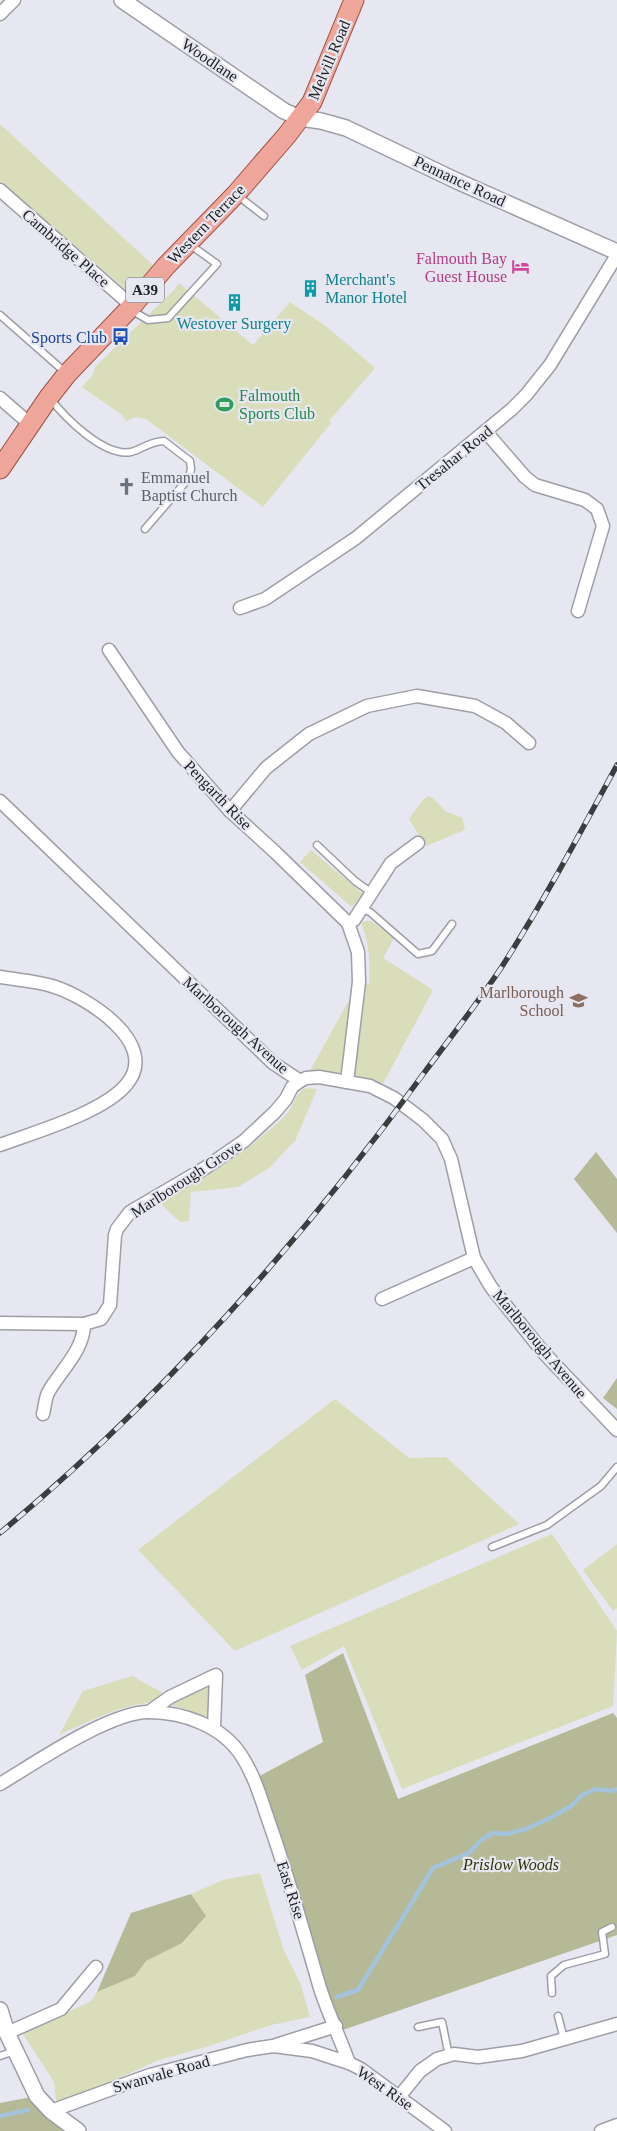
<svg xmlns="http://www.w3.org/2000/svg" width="617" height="2131" font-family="'Times New Roman',serif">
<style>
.green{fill:#d9ddba}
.forest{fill:#b5b995}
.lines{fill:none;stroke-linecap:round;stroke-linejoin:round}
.stream{stroke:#a3c2db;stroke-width:4.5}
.service-casing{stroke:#9d9ea7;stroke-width:9}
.minor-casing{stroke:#9d9ea7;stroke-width:15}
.tertiary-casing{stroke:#9d9ea7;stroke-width:18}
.primary-casing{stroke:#a15246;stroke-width:21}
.service{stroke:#fff;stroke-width:6}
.minor{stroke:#fff;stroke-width:12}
.tertiary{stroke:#fff;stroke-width:15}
.primary{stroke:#efa69a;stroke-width:19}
.rail-casing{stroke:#3c3d41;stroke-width:5.5}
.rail{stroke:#e6e7f1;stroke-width:4;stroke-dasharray:11;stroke-linecap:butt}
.labels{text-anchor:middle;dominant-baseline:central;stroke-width:4.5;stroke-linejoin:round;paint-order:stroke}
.shield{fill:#e6e7f1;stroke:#5e5e64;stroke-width:1}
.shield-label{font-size:15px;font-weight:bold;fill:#232427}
.street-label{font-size:16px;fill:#232427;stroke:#e6e7f1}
.hotel-label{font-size:16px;fill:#b23c85;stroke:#e6e7f1;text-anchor:end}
.culture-label{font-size:16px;fill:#0d838f;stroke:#e6e7f1;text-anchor:start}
.transit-label{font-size:16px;fill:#164399;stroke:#e6e7f1;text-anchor:end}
.leisure-label{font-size:16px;fill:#27864d;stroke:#e6e7f1;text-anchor:start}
.worship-label{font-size:16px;fill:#5b616d;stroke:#e6e7f1;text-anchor:start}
.education-label{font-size:16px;fill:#785e54;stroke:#e6e7f1;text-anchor:end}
.park-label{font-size:16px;font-style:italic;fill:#303205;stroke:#e6e7f1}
</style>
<rect width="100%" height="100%" fill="#e6e7f1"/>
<!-- green -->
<g class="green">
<polygon points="0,124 155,267 129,292 0,182"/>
<polygon points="179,283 253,345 290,302 327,327 375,368 329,421 331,423 263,507 146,419 136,417 126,421 122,415 82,387 92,376 96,366 174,290"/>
<polygon points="428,796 433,798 445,811 462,818 465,828 462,831 426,846 409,819 422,801"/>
<polygon points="311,850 363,894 352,907 300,862"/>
<path d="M367,921H371L394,938L383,958L433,990L379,1091L306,1078L359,982L369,984C370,962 370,944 361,923Z"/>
<path d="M304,1088L317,1089L295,1141L269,1168L238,1187L191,1192L189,1221L180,1222L162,1205V1201C205,1177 249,1151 285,1116C293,1108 295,1095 304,1088Z"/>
<polygon points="335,1399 409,1458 446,1457 519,1524 235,1651 138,1550"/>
<polygon points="552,1534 617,1631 613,1706 402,1789 344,1646 302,1670 290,1646"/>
<polygon points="617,1544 617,1608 613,1611 583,1570"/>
<path d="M132,1676L174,1699L213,1681L211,1721C197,1715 182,1708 168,1704C136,1696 88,1722 59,1735L83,1691Z"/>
<polygon points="260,1873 283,1948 301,1985 310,2017 271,2025 209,2046 156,2061 57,2107 54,2082 23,2034 91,2001 97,1992 135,1976 146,1961 182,1943 206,1916 191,1894 223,1880"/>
</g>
<!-- forest -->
<g class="forest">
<polygon points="596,1152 617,1179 617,1233 574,1179"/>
<polygon points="617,1378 617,1409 603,1398"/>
<polygon points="343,1653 398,1799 613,1713 617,1718 617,1935 340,2031 254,1779 323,1742 305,1675"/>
<polygon points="191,1894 206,1916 182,1943 146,1961 135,1976 97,1992 131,1913"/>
<polygon points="37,2096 51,2111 63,2131 0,2131 0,2103"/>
</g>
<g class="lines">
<!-- stream -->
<g class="stream">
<polyline points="337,1997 358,1990 433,1868 469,1853 481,1840 493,1833 506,1834 526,1829 548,1819 571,1806 582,1795 596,1789 610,1791 617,1789"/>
<polyline points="0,2116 28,2110"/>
</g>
<defs>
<g id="service">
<polyline points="237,195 264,216"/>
<polyline points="131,310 148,320 168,318 217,264 189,244"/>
<polyline points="0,315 66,373"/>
<path d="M50,398C65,418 104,457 131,452C142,449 151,441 164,441L190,461L191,469L189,478L145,529"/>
<polyline points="317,845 355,881 372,893"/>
<polyline points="362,909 370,912 418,954 432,951 452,924"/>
<polyline points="492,1547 547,1525 601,1486 617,1467"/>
<polyline points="552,1993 551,1976 564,1965 605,1954 602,1932 612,1927"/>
<polyline points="558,2016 564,2039"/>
<polyline points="418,2027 442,2022 449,2056"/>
<polyline points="0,2056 15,2051"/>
</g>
<g id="minor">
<polyline points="0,14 14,0"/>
<polyline points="0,190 132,306"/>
<polyline points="0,398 31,425"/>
<polyline points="486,432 525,477 535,485 585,500 597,509 603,526 578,611"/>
<polyline points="240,608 265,599 356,538 512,409 526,395 550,365 617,255"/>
<polyline points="109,650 178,752 230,811 275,852 348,923 358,952 359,982 347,1082"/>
<polyline points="0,801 273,1063 300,1081 306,1078 319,1077 370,1086 394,1098 423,1120 442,1139 451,1159 474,1258 491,1287 543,1352 617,1430"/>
<polyline points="230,811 266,768 309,734 367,706 417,696 475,706 506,723 529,743"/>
<polyline points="348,923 354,920 391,863 418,843"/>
<path d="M0,977C17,980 36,981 52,986C86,996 162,1044 126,1085C102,1113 35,1132 0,1145"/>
<polyline points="382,1299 474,1258"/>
<polyline points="0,1323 84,1324"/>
<path d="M43,1414C45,1407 45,1397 49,1391C61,1370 84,1350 84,1324L101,1319L110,1305L115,1235L117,1229L130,1212L205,1168L244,1141L275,1112L286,1099L292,1087L300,1081"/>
<polyline points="149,1712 170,1697 216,1675 214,1728"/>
<path d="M0,1784C35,1763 109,1712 149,1712C183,1712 222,1726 241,1755C255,1776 262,1802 270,1825C289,1879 304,1934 320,1988C328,2013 340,2038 349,2063"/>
<polyline points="7,2033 61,2009 96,1967"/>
<polyline points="276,2045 336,2026"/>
<polyline points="399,2097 420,2071 437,2059 454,2054 478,2057 522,2051 617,2024"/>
<polyline points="51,2111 150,2075 247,2050 273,2046 312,2051 349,2063 361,2069 445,2131"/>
<polyline points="601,2131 617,2125"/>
</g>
<g id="tertiary">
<polyline points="122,0 284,111 300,118 321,121 346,128 457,181 617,252"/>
<polyline points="0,2010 7,2033 37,2096 51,2111 78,2131"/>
</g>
<polyline id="primary" points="0,469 49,397 67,374 132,306 166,266 236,194 287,135 312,102 354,0"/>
</defs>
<!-- service casing -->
<use href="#service" class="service-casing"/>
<!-- minor casing -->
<use href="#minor" class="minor-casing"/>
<!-- tertiary casing -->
<use href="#tertiary" class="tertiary-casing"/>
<!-- primary casing -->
<use href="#primary" class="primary-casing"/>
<!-- service -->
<use href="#service" class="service"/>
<!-- minor -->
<use href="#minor" class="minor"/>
<!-- tertiary -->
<use href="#tertiary" class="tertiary"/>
<!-- primary -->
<use href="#primary" class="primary"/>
<defs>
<path id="rail" d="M0,1533C161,1399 301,1242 424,1073C450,1038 477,1004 501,968C543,903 580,833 617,765"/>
</defs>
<!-- rail casing -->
<use href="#rail" class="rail-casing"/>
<!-- rail -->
<use href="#rail" class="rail"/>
</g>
<!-- icons -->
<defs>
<symbol id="hotel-bare" viewBox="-9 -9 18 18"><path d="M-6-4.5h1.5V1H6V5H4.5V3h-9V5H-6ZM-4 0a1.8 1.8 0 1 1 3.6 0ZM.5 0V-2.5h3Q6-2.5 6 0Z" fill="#d1479c" stroke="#e6e7f1" stroke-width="2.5" paint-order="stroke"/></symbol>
<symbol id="building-bare" viewBox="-9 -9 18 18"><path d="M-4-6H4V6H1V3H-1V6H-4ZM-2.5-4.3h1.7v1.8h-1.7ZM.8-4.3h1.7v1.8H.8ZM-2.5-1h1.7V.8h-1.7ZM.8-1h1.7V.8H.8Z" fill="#0f9aa8" stroke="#e6e7f1" stroke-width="2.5" paint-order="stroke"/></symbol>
<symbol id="bus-bare" viewBox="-9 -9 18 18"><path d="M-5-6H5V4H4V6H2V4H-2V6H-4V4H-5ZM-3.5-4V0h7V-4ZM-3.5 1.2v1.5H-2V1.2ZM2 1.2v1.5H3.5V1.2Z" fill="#1a4fb4" stroke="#e6e7f1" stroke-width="2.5" paint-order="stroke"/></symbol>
<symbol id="stadium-bare" viewBox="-9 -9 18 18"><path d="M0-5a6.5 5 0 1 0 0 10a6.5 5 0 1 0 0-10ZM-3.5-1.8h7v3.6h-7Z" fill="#2e9e5b" stroke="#e6e7f1" stroke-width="2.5" paint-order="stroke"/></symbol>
<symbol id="church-bare" viewBox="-9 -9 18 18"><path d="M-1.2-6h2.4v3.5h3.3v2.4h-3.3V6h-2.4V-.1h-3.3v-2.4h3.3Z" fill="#6b7280" stroke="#e6e7f1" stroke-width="2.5" paint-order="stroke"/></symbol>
<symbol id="school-bare" viewBox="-9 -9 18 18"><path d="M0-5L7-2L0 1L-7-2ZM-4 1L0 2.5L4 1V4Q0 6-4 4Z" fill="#8d6e63" stroke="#e6e7f1" stroke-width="2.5" paint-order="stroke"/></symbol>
</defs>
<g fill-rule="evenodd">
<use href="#hotel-bare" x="508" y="254" width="25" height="25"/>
<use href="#building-bare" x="298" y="276" width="25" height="25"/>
<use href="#building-bare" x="222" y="290" width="25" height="25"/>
<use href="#bus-bare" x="108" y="324" width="25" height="25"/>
<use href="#stadium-bare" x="212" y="392" width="25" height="25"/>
<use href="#church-bare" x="114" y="474" width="25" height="25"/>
<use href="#school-bare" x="566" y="988" width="25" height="25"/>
</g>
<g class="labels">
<!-- shield labels -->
<rect class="shield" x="126" y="277.5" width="38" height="25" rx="4"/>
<g class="shield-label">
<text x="145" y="290">A39</text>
</g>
<!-- street labels -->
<g class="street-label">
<text transform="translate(210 60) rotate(34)">Woodlane</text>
<text transform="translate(329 60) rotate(-67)">Melvill Road</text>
<text transform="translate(460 181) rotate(25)">Pennance Road</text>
<text transform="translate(206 224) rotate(-46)">Western Terrace</text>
<text transform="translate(66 248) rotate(41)">Cambridge Place</text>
<text transform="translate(454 458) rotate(-39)">Tresahar Road</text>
<text transform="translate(218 795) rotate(46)">Pengarth Rise</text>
<text transform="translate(236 1025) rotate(42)">Marlborough Avenue</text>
<text transform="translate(186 1179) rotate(-33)">Marlborough Grove</text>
<text transform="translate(540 1344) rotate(50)">Marlborough Avenue</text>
<text transform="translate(291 1890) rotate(72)">East Rise</text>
<text transform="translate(161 2074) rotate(-16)">Swanvale Road</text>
<text transform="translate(385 2088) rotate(35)">West Rise</text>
</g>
<!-- hotel labels -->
<g class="hotel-label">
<text x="507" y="258">Falmouth Bay<tspan x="507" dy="18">Guest House</tspan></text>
</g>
<!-- culture labels -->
<g class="culture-label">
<text x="325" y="279">Merchant's<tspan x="325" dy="18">Manor Hotel</tspan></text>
<text x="234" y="323" text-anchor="middle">Westover Surgery</text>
</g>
<!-- transit labels -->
<g class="transit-label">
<text x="107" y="337">Sports Club</text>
</g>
<!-- leisure labels -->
<g class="leisure-label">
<text x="239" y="395">Falmouth<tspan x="239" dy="18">Sports Club</tspan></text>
</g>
<!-- worship labels -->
<g class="worship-label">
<text x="141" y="477">Emmanuel<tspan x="141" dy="18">Baptist Church</tspan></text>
</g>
<!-- education labels -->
<g class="education-label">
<text x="564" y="992">Marlborough<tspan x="564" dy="18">School</tspan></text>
</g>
<!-- park labels -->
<g class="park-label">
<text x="511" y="1864">Prislow Woods</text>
</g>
</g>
</svg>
